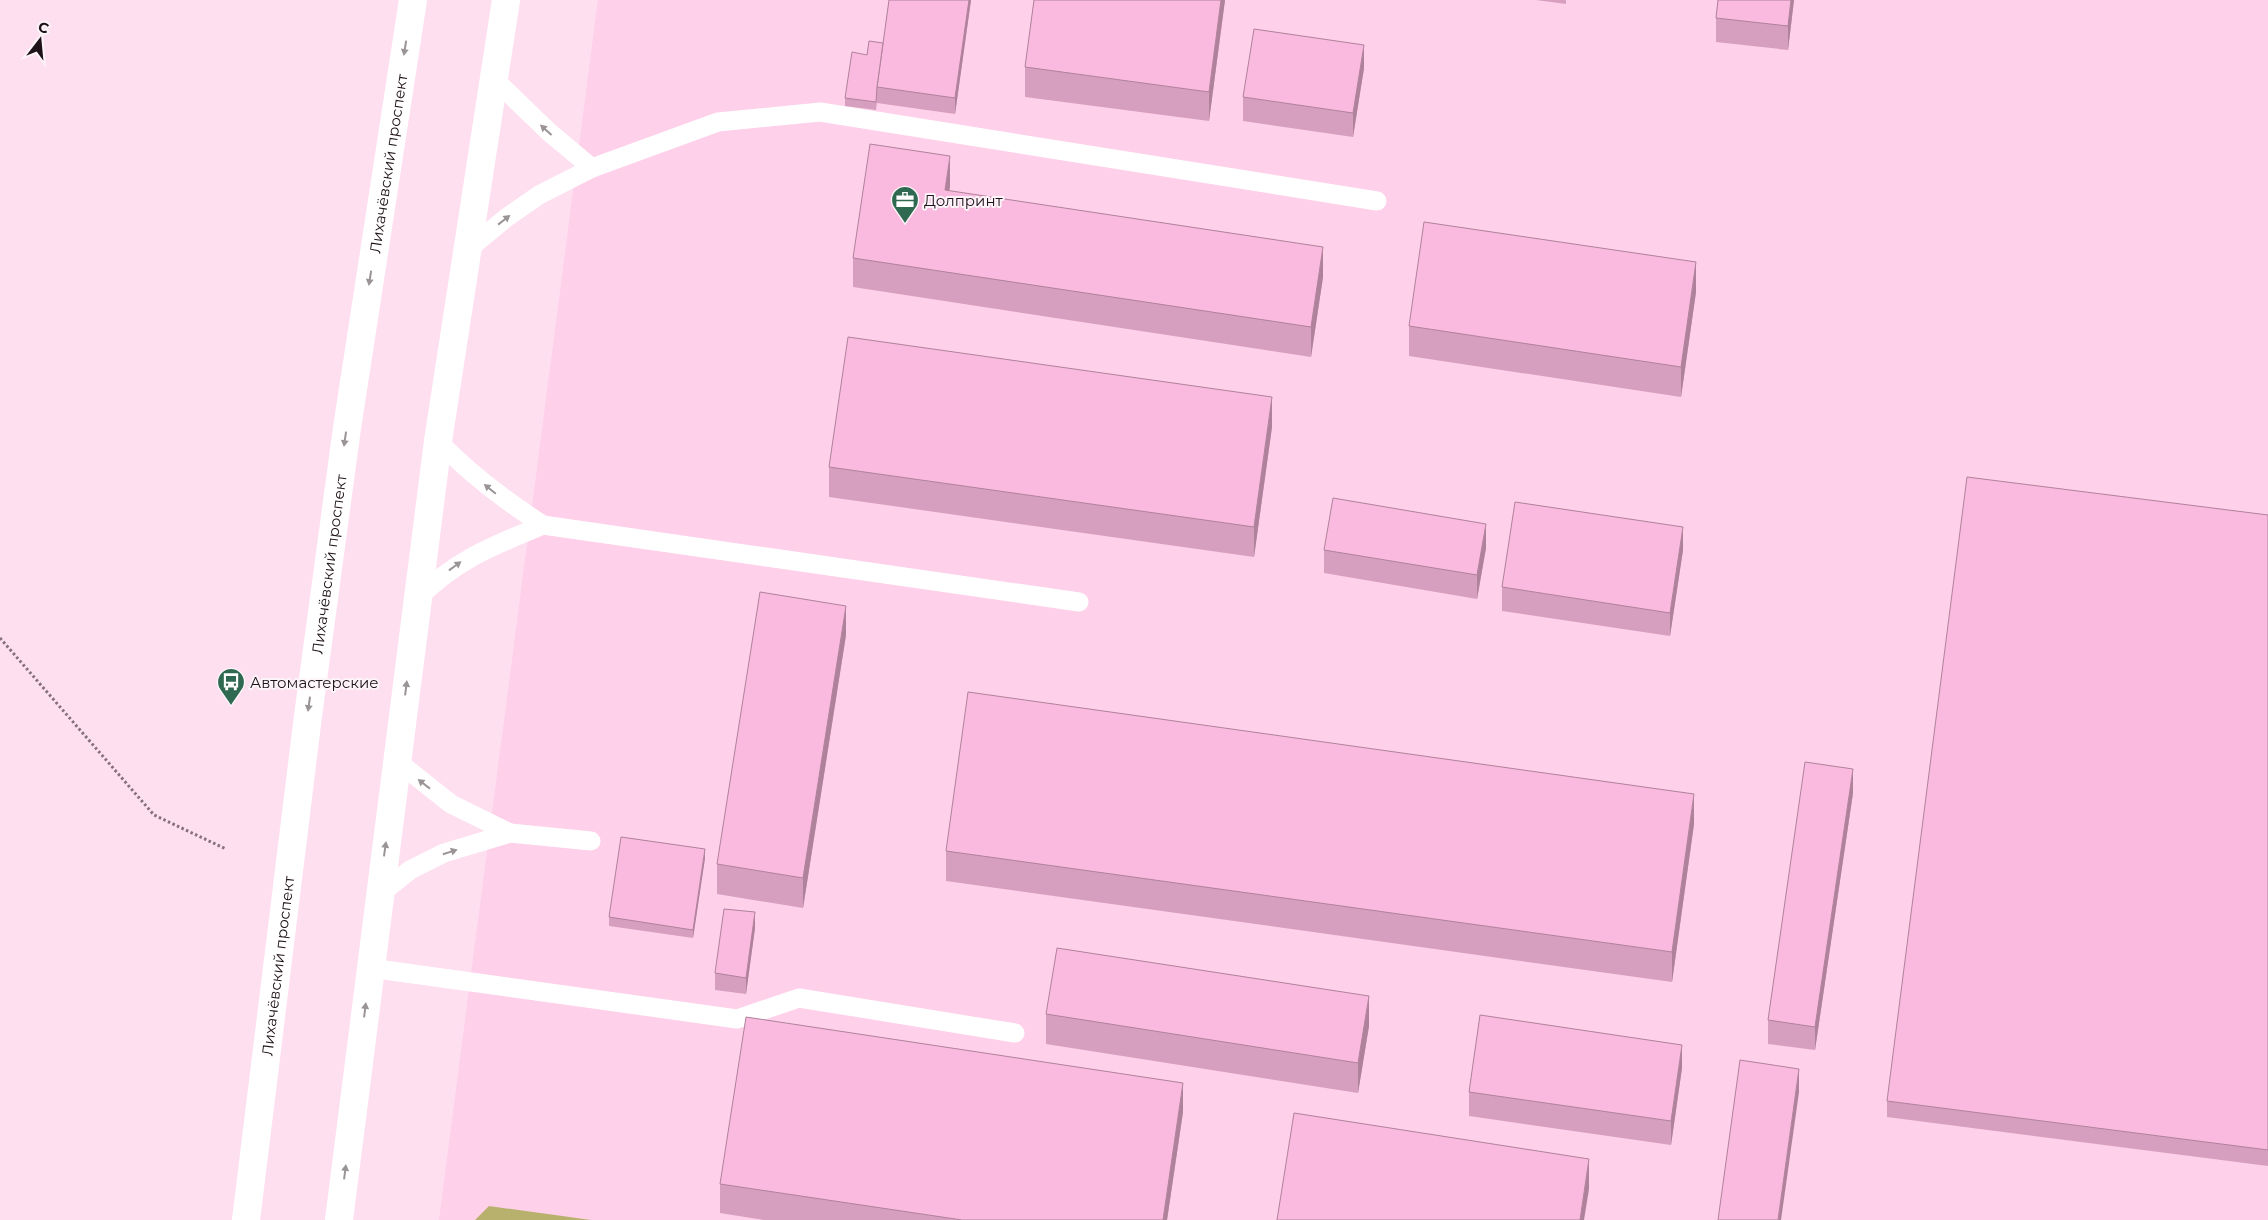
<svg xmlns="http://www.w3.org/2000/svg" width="2268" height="1220" font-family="Montserrat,sans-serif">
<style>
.built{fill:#fed0e9}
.forest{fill:#b8b16e}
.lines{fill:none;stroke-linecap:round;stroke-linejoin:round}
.path{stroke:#85707b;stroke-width:3;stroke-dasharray:2.5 2.5;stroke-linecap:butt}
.lane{stroke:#fff;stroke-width:19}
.secondary{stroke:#fff;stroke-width:28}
.wall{fill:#d79fbf}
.shaded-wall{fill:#af829b}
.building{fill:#fab9de;stroke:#af829b}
.oneway{fill:#9a9497}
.labels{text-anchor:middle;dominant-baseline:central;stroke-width:4;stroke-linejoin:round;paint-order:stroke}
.street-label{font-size:15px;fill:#1e1118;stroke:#fcf4f8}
.poi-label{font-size:15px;fill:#1e1118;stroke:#fcf4f8;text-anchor:start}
</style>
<rect width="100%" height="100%" fill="#fedff0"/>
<!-- built -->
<polygon class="built" points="598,0 2268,0 2268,1220 439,1220"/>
<!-- forest -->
<polygon class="forest" points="489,1206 591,1220 475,1220"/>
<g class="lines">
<!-- path -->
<polyline class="path" points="0,638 154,815 226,849"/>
<!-- lane -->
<g class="lane">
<polyline points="592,168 718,122 820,112 1377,201"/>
<polyline points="466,251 506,218 539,195 592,168 549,132 493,78"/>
<polyline points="543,525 1079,602"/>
<path d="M418,598C457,559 493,546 543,525C504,500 470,474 438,441"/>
<polyline points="510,833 591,841"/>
<polyline points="379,895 410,870 444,853 510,833 451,804 397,761"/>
<polyline points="370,968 737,1019 799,998 1015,1033"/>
</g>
<!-- secondary -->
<g class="secondary">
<path id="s1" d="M246,1220L308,716L347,428L413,0"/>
<polyline points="339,1220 438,441 506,0"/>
</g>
</g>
<!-- wall -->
<g class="wall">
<polygon points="889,0 971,0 955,114 877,103 876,110 845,106 845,98 867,55 883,43"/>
<polygon points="1034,0 1225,0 1209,121 1025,97 1025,67"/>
<polygon points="1536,0 1566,0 1566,4"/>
<polygon points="1718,0 1794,0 1788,50 1716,42 1716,18"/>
<polygon points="1364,68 1353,137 1243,121 1243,97"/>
<polygon points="950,186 949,191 1323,277 1311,357 853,287 853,258"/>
<polygon points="1696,292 1681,397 1409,356 1409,326"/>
<polygon points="1272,427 1254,557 829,497 829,467"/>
<polygon points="2268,515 2268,1166 1887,1117 1887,1101"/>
<polygon points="1486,548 1477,599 1324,573 1324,550"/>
<polygon points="1683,550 1670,636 1502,611 1502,587"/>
<polygon points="846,635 803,908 717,894 717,864"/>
<polygon points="1853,793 1815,1050 1768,1044 1768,1020"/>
<polygon points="1694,824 1672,982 946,881 946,851"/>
<polygon points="705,858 693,938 609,926 609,917"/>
<polygon points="755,928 746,994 715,990 715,973"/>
<polygon points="1046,1014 1369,1026 1358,1093 1046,1044"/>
<polygon points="1682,1068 1671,1145 1469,1116 1469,1092"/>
<polygon points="1183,1112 1167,1220 764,1220 720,1213 720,1184"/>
</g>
<!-- shaded-wall -->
<g class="shaded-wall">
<polygon points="969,0 971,0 955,114 955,98"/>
<polygon points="1221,0 1225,0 1209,121 1209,92"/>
<polygon points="1791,0 1794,0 1788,50 1788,26"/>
<polygon points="1364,45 1364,68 1353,137 1353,113"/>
<polygon points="950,156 950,186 945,220 945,190"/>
<polygon points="1323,247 1323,277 1311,357 1311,327"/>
<polygon points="1696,262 1696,292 1681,397 1681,367"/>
<polygon points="1272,397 1272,427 1254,557 1254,527"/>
<polygon points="1486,524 1486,548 1477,599 1477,575"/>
<polygon points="1683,527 1683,550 1670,636 1670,613"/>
<polygon points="846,606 846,635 803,908 803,878"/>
<polygon points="1853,769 1853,793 1815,1050 1815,1027"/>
<polygon points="1694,794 1694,824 1672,982 1672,952"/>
<polygon points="705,849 705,858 693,938 693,930"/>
<polygon points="755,912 755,928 746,994 746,978"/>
<polygon points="1369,996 1369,1026 1358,1093 1358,1063"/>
<polygon points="1682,1045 1682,1068 1671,1145 1671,1121"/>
<polygon points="1799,1069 1799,1092 1781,1220 1778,1220"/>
<polygon points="1183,1083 1183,1112 1167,1220 1163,1220"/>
<polygon points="1589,1159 1589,1189 1584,1220 1580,1220"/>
</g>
<!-- building -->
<g class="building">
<polygon points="889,0 969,0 955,98 877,87"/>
<polygon points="1034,0 1221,0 1209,92 1025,67"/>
<polygon points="1718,0 1791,0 1788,26 1716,18"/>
<polygon points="1254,29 1364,45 1353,113 1243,97"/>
<polygon points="869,41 883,43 877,87 876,102 845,98 852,52 867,55"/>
<polygon points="870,144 950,156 945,190 1323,247 1311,327 853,258"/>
<polygon points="1424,222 1696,262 1681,367 1409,326"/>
<polygon points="848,337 1272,397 1254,527 829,467"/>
<polygon points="1967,477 2268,515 2268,1150 1887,1101"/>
<polygon points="1333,498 1486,524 1477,575 1324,550"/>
<polygon points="1515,502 1683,527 1670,613 1502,587"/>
<polygon points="760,592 846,606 803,878 717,864"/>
<polygon points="968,692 1694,794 1672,952 946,851"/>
<polygon points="1805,762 1853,769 1815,1027 1768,1020"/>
<polygon points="621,837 705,849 693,930 609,917"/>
<polygon points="724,909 755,912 746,978 715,973"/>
<polygon points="1057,948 1369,996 1358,1063 1046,1014"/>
<polygon points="1480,1015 1682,1045 1671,1121 1469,1092"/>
<polygon points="746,1017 1183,1083 1163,1220 962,1220 720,1184"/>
<polygon points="1740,1060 1799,1069 1778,1220 1718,1220"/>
<polygon points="1294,1113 1589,1159 1580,1220 1277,1220"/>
</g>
<!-- one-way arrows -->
<defs><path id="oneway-solid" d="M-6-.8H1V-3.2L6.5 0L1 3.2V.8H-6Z" transform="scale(1.25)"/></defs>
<g class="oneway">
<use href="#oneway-solid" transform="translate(405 48) rotate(99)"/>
<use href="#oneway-solid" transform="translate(546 130) rotate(-138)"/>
<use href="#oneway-solid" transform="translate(504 220) rotate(-38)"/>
<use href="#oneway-solid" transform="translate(370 278) rotate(99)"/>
<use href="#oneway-solid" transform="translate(345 439) rotate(98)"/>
<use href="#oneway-solid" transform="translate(490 489) rotate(-141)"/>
<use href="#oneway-solid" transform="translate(455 566) rotate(-36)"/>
<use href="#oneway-solid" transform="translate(406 688) rotate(-83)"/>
<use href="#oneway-solid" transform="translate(309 704) rotate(98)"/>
<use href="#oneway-solid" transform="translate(424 784) rotate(-142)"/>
<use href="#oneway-solid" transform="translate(385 849) rotate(-82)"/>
<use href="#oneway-solid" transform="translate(450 852) rotate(-18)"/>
<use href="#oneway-solid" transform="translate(365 1010) rotate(-83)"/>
<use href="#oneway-solid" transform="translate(345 1172) rotate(-83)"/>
</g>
<!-- icons -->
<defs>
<symbol id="office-pin" viewBox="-11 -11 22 30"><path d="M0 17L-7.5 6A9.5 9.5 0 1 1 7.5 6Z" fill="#306951" stroke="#fcf4f8"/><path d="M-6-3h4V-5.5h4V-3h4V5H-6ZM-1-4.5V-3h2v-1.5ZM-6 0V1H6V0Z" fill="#fff"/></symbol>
<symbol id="bus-pin" viewBox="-11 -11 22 30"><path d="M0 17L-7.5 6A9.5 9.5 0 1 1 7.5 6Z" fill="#306951" stroke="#fcf4f8"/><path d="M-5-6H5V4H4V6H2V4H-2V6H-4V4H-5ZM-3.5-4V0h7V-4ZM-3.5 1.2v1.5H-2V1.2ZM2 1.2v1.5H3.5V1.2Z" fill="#fff"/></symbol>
</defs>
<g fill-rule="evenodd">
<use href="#office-pin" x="889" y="184" width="32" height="43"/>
<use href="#bus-pin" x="215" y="666" width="32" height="43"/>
</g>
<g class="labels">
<!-- street labels -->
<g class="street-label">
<text stroke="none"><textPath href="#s1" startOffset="1066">Лихачёвский проспект</textPath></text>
<text stroke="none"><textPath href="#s1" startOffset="661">Лихачёвский проспект</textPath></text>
<text stroke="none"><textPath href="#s1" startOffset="256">Лихачёвский проспект</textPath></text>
</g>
<!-- poi labels -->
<g class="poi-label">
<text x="924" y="200">Долпринт</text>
<text x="250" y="682">Автомастерские</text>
</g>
</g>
<!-- north arrow -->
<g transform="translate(40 40) rotate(16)" stroke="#fcf4f8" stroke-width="4" paint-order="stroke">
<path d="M0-4L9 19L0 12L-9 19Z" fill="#1e1118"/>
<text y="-8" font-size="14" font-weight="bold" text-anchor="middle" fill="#1e1118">С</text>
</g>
</svg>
